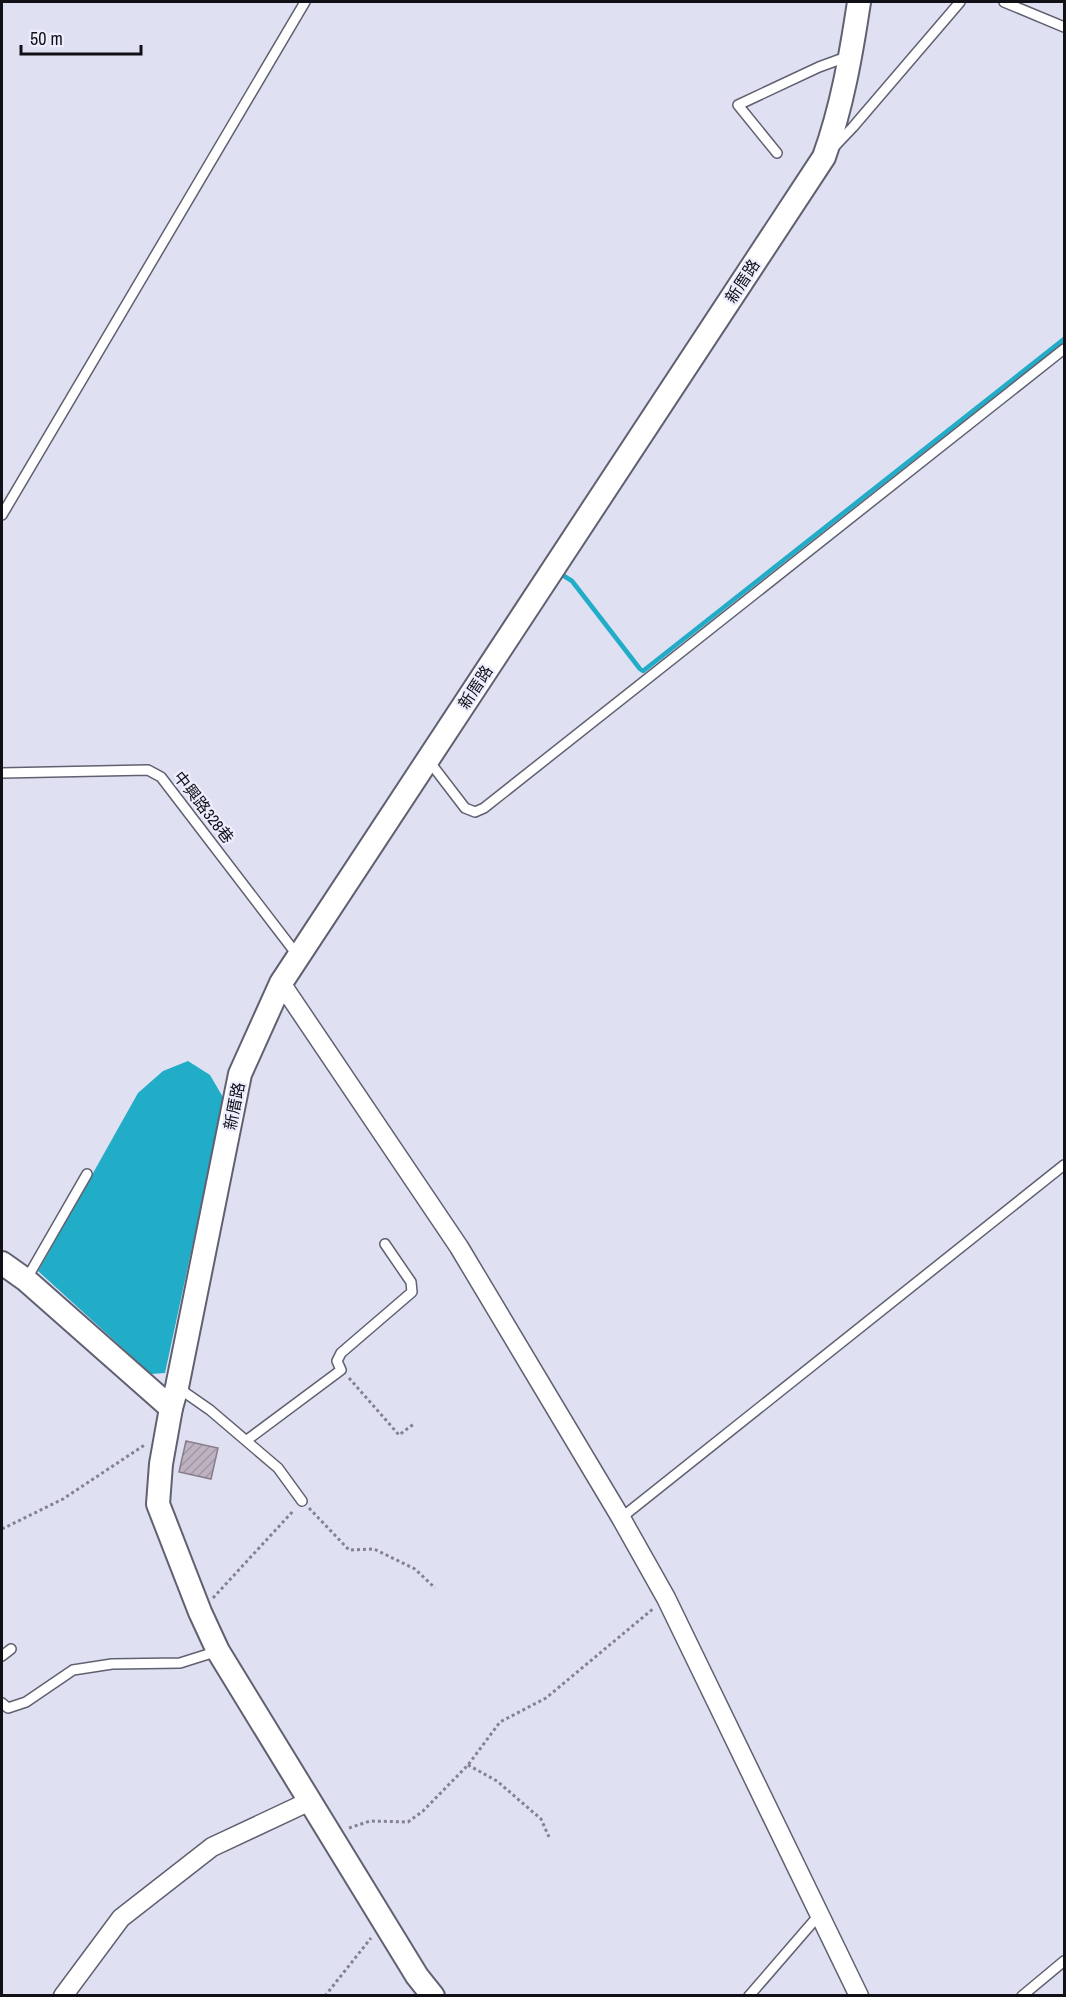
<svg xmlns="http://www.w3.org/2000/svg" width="1066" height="1997" font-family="'Archivo Narrow','Noto Sans TC',sans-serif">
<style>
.water{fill:#21acc7}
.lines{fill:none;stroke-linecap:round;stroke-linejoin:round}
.stream{stroke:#21acc7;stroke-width:4.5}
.building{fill:url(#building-hatch);stroke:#887d8b;stroke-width:1.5}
.service-casing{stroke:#606070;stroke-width:12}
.minor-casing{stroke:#606070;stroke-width:21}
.tertiary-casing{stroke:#606070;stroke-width:26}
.path{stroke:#838390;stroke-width:3;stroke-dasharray:3 3;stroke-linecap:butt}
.service{stroke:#fff;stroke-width:9}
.minor{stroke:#fff;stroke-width:18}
.tertiary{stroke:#fff;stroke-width:22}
.labels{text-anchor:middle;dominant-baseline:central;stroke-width:4.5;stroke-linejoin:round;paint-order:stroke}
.street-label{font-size:16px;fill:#101016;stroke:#ededff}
</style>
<defs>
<pattern id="building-hatch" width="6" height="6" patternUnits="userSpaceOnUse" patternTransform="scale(1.5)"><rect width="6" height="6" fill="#beb2c0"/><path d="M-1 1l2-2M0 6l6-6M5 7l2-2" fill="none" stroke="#a298a4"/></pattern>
</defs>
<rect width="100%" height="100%" fill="#dfe0f2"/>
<!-- water -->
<polygon class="water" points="188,1061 210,1075 224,1099 165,1373 151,1374 38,1271 138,1093 163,1071"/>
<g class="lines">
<!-- stream -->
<polyline class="stream" points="564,576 572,581 640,669 643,671 1064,339"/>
</g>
<!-- building -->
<polygon class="building" points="186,1441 218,1448 211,1479 179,1472"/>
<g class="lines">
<defs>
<g id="service">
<polyline points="1004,2 1064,27"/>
<polyline points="834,147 853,127 960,2"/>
<polyline points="777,153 738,105 819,67 849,56"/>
<polyline points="2,515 305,2"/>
<polyline points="429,761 465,808 475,812 484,808 1064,349"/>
<polyline points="2,773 148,770 161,777 298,956"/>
<polyline points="26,1280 87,1174"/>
<polyline points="177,1387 210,1410 278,1468 302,1501"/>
<polyline points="247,1440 341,1370 337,1361 341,1353 412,1292 411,1282 385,1244"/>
<polyline points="621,1518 1064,1165"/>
<polyline points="2,1656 11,1649"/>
<polyline points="2,1703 8,1708 26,1702 73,1670 112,1664 180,1663 218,1651"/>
<polyline points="749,1996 819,1915"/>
<polyline points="1022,1996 1064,1961"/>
</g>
<g id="minor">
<polyline points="281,983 459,1247 621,1518 666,1598 859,1996"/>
<polyline points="63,1996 121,1918 212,1847 310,1801"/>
</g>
<g id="tertiary">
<polyline points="2,1263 26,1280 171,1408 161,1464 158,1504 200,1612 218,1651 417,1976 433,1996"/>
<path d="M171,1408L177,1387L240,1074L281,983L824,157C842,107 851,55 859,2"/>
</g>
</defs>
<!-- service casing -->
<use href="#service" class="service-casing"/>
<!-- minor casing -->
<use href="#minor" class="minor-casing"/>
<!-- tertiary casing -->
<use href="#tertiary" class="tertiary-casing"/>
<!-- path -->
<g class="path">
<polyline points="349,1378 399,1435 415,1423"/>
<polyline points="309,1508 349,1550 374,1549 415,1569 435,1588"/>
<polyline points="2,1529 63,1499 146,1444"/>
<polyline points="213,1598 294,1510"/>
<polyline points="468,1765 497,1781 541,1819 549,1837"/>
<polyline points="349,1828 370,1821 408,1822 423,1811 468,1765 500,1722 546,1698 654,1608"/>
<polyline points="325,1996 371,1938"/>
</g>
<!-- service -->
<use href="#service" class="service"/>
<!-- minor -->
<use href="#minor" class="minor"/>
<!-- tertiary -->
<use href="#tertiary" class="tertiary"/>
</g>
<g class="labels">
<!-- street labels -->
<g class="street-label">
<text transform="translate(742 281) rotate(-57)">新厝路</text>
<text transform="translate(475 687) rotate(-57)">新厝路</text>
<text transform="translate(204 807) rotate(52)">中興路328巷</text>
<text transform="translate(234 1106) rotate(-79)">新厝路</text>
</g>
</g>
<!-- border -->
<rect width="1066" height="1997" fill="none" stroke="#101016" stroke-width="6"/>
<!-- scale -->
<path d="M21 45v9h120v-9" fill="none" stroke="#101016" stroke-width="3"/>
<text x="30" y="45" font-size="18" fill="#101016" stroke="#ededff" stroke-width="4.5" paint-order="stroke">50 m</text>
</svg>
